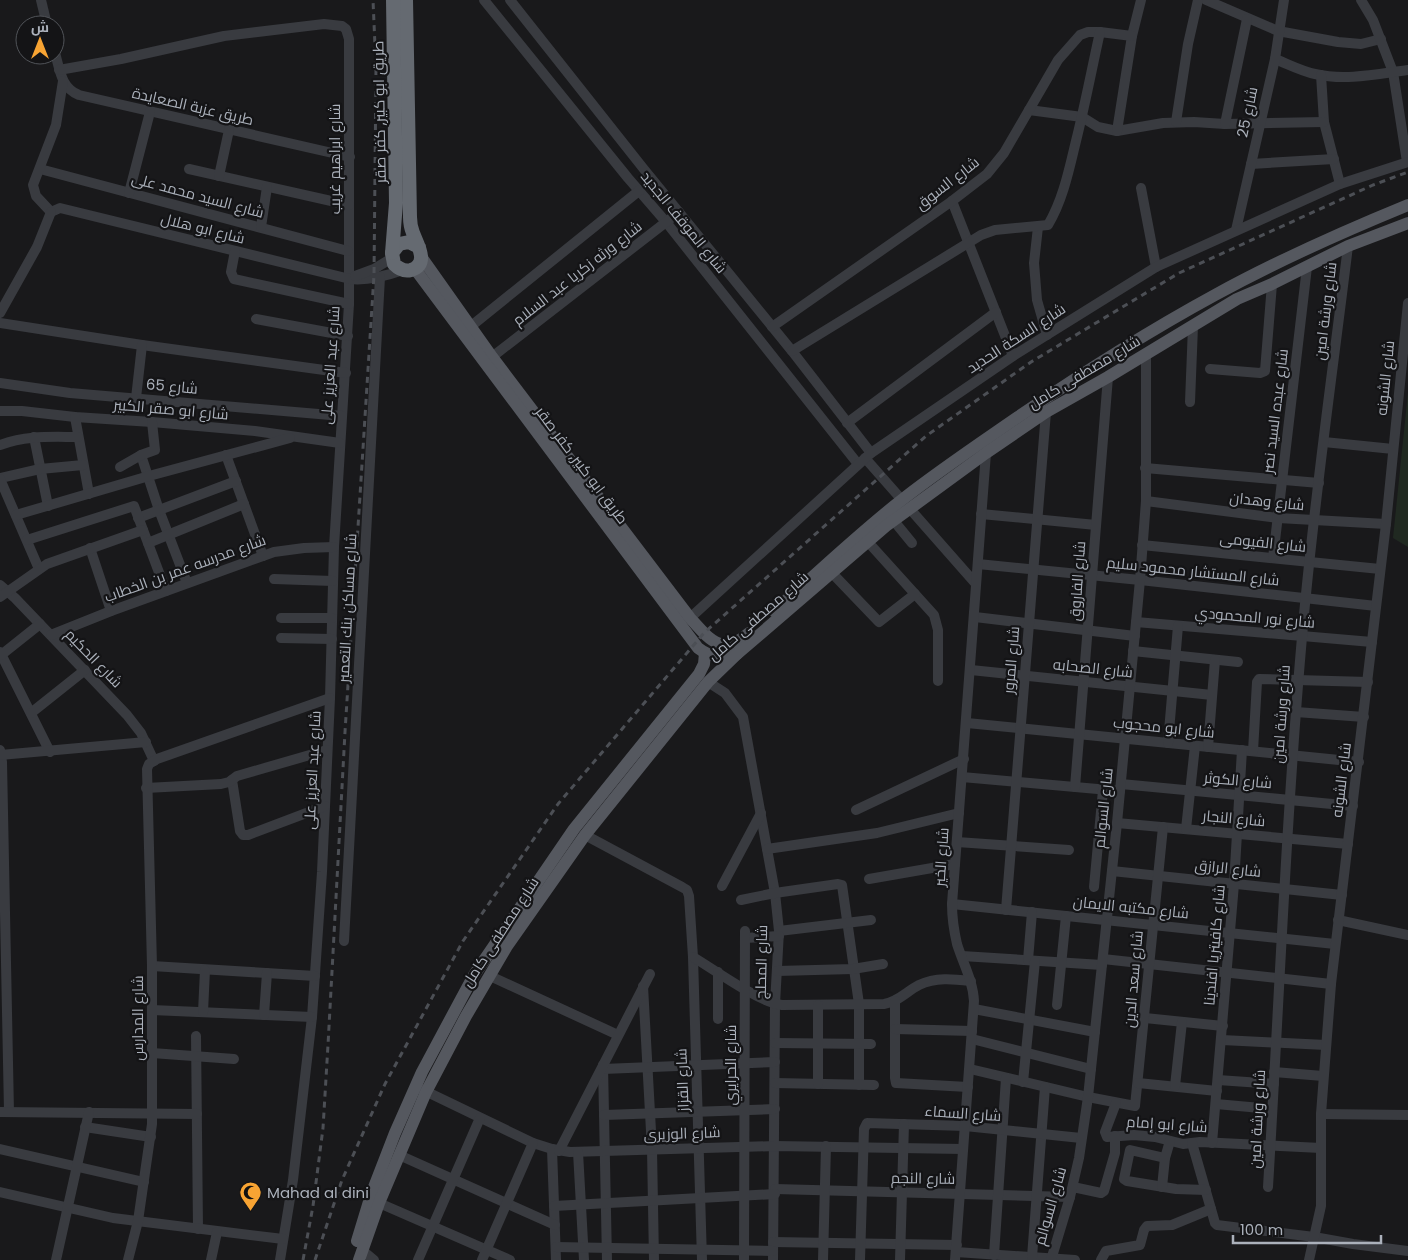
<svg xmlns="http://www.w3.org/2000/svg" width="1408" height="1260" font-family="Poppins,Cairo,sans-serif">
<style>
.green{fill:#202921}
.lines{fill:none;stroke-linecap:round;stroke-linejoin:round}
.minor{stroke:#393b40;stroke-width:10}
.major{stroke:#55585f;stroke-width:12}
.highway{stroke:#656a71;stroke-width:14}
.rail{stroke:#4c4f55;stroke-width:3;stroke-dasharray:6 5;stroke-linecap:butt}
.labels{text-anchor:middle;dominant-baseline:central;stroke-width:4.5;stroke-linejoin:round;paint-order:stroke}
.street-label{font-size:15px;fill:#abb1bb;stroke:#141416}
.poi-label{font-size:15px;fill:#abb1bb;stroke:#141416;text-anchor:start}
</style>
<rect width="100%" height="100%" fill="#19191b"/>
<!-- green -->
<polygon class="green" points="1408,392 1408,547 1393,538"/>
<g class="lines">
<!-- minor -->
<g class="minor">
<polyline points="41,0 47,25"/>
<polyline points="484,0 628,178 666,222 858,464"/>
<polyline points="510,0 643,168 792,351 871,453"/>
<polyline points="1206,0 1278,31 1338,42 1361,44 1381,39"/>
<polyline points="1361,0 1373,20 1393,72 1407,162"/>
<path d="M55,53C60,70 61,88 79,95L350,157"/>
<path d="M1275,59C1288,64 1301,71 1315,74C1346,81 1377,74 1408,70"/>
<polyline points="59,70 121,59 224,36 324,24 342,26 346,29 349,39 349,304 334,547 330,698 322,872 312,1017 293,1180 280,1260"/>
<polyline points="1321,75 1324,122 1340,184"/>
<polyline points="1029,110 1082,117 1098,127 1117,131 1163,123 1194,122 1225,124 1324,122"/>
<polyline points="1176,122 1188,44 1198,0"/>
<polyline points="1225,124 1247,19"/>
<polyline points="1117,131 1132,36 1141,0"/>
<polyline points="1251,164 1334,159"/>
<polyline points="40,169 348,251"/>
<polyline points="189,169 349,205"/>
<polyline points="219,176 229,130"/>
<polyline points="1141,188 1156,267"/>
<polyline points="129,193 150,112"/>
<polyline points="952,201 1013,356"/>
<path d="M51,212L60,208L350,279C367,281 386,276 403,270"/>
<polyline points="51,212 36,196 33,185 56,125 63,81"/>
<polyline points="261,227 267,187"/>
<polyline points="1038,227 1034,263 1037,300 1047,335"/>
<polyline points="1236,230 1275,59 1284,0"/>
<polyline points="235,251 231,272 234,279 349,304"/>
<polyline points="355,276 374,269 392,258"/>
<polyline points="0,313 37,247 51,212"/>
<polyline points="256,319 348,336"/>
<polyline points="0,323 142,345 346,373"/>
<polyline points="470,327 640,190"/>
<polyline points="772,327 952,201 987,174 1004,153 1058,60 1080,35 1088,32 1100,32 1132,36"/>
<path d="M792,351L981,235L995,230L1048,225C1063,200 1069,170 1076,141C1085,105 1092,68 1100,32"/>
<polyline points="492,357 679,212"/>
<polyline points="1210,369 1260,373 1265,371 1272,284"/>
<polyline points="0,383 70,393 342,416"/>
<polyline points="136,398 142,345"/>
<polyline points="1190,402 1193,326"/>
<polyline points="0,411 22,411 75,417 152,422 255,431 340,443"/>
<polyline points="75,417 89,494"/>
<polyline points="847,423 996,312"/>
<polyline points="34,437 48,506"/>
<polyline points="1324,442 1393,449"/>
<path d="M0,445C26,435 51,437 78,437"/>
<polyline points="141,455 159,510 187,583"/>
<polyline points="226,455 263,556"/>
<polyline points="865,458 902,500"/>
<polyline points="120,467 141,455 155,450 152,422"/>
<polyline points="1145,468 1319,483"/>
<polyline points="0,478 40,469 83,465"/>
<polyline points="0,479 39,569"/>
<polyline points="1146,501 1278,518 1386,524"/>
<polyline points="910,509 976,584"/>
<polyline points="981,514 1096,525"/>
<polyline points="16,515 149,476 290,438"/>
<polyline points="138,518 236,481"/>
<polyline points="894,521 912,543"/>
<polyline points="27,540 134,506 166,591"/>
<polyline points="868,542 934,615 938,630 938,681"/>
<polyline points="148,543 244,504"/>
<polyline points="1142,545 1380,569"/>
<polyline points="90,548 111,611"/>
<polyline points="1273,558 1307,267"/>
<polyline points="978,564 1140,580 1376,606"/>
<polyline points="832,573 879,622 915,594"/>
<polyline points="274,579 333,581"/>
<polyline points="0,585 15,598 127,715 141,733 154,761"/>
<polyline points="0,597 47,564 143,530"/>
<polyline points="975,617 1135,636"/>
<polyline points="281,618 332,618"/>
<polyline points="690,618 871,453 1013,356 1156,267 1340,184 1408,162"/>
<polyline points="1136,622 1372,642"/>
<polyline points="51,635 111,611 274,552 304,548 334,547"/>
<polyline points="281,638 332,639"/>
<polyline points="1133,651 1238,662"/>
<polyline points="0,652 50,752"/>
<polyline points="1,655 40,624"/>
<polyline points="971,670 1212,695"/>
<polyline points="708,682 725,693 743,717 775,893 779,931 775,1004 773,1260"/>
<polyline points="1296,712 1364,717"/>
<polyline points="31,713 85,670"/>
<polyline points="967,723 1359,762"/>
<polyline points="1168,743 1178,626"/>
<polyline points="1208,747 1215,660"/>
<polyline points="0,750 2,762 9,1112"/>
<polyline points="1253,751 1257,682 1259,679 1368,682"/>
<polyline points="0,755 146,742"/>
<polyline points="962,777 1120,791"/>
<polyline points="232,780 240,831 243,835 248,835 325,806"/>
<polyline points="1121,784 1353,806"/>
<polyline points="1075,787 1108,377"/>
<polyline points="146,788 221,784 229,782 237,776 327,750"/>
<polyline points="856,810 964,759"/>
<polyline points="1117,823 1348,844"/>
<polyline points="1186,829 1195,746"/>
<polyline points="585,835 682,887 687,890 689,896 693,957 702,1260"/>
<polyline points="957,842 1069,850"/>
<polyline points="767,849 877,833 959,813"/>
<polyline points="1112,871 1342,895"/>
<polyline points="869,879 955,864"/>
<polyline points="722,886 761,813"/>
<polyline points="1094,887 1103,790"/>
<polyline points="741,900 775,893 838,884 842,885 859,1004 859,1085"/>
<polyline points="952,904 1335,944"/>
<polyline points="1006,910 1046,412"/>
<polyline points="1338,920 1408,935"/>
<polyline points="779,931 871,920"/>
<polyline points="745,938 779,936"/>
<polyline points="344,941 380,277"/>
<polyline points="962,956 1102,965"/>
<path d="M693,957C715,970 758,1002 782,1005L884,1004C898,1002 907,991 919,985C936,977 953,979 971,981"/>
<polyline points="1103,959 1331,984"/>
<polyline points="1028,960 1032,912"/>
<polyline points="152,966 315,976"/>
<polyline points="777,971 853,969 883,964"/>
<polyline points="718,972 718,1019"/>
<polyline points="490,976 618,1035"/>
<polyline points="643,986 652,1149 654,1260"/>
<polyline points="895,1001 895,1078 896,1083 968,1087"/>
<polyline points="1057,1005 1066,916"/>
<polyline points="974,1009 1095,1032"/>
<polyline points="152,1010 312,1017"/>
<polyline points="203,1012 205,970"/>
<polyline points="264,1015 267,973"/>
<polyline points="1145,1018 1223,1026"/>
<polyline points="895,1029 972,1031"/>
<polyline points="196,1036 198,1229"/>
<polyline points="972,1039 1091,1069"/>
<polyline points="1222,1040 1326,1045"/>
<polyline points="775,1043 871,1044"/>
<polyline points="152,1053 234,1059"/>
<polyline points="603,1065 607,1260"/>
<polyline points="603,1069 775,1062"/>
<polyline points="970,1069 1088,1097 1135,1106 1163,827"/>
<polyline points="1274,1072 1323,1076"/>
<polyline points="1218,1080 1274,1084"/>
<polyline points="1023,1082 1035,961"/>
<polyline points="775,1083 874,1085"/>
<polyline points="1138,1083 1217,1091"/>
<polyline points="818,1084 818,1005"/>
<polyline points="1175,1086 1182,1022"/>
<polyline points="421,1089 533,1143 552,1149 570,1152 775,1146 963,1149"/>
<polyline points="1116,1103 1105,1132 1107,1137 1134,1135 1155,1137 1183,1144 1200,1142 1321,1148"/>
<polyline points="1216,1104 1272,1109"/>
<polyline points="0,1112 197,1114"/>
<polyline points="1321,1114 1408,1115"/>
<polyline points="604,1115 775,1109"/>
<polyline points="85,1127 151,1137"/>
<polyline points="1192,1143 1215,1223 1217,1225 1314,1237 1353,1244 1408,1251"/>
<polyline points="1212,1143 1234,884 1242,750"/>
<polyline points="0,1149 144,1182"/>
<polyline points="552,1149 556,1260"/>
<polyline points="559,1151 650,974"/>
<polyline points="578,1152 584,1260"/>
<polyline points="399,1155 555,1225"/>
<polyline points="1165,1158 1130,1150 1124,1179 1127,1181 1176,1189 1206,1190"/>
<polyline points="1073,1187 1101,1193 1104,1191 1115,1153 1115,1136"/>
<polyline points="1162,1187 1165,1158 1170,1141"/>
<path d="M1268,1187C1279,1004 1286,820 1302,637C1313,507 1332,377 1348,246"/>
<polyline points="775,1189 1070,1197"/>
<polyline points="0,1192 113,1218 283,1239"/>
<polyline points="379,1203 510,1260"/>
<polyline points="554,1206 775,1194"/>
<polyline points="773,1242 957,1245"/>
<polyline points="556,1247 773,1251"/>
<polyline points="362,1250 374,1260"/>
<polyline points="956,1252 1075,1260"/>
<polyline points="994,1255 1006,1078"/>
<polyline points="1032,1257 1045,1087"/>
<polyline points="56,1260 89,1112"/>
<polyline points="128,1260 138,1221 152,1124 152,966 147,769 149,764 157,759 330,698"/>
<polyline points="211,1260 217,1232"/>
<polyline points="418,1260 480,1118"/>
<polyline points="482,1260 533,1143"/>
<polyline points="744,1260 745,931"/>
<polyline points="823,1260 826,1146"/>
<polyline points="860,1260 864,1129 867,1123 965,1126 1081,1138"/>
<polyline points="900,1260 904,1124"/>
<path d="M955,1260L974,1001C973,981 963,963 957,944C954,931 952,917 952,904L986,453"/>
<polyline points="1051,1260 1070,1197 1079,1158 1088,1097 1117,823 1140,580 1146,501 1146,354"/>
<polyline points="1101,1260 1106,1251 1140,1245 1144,1230 1147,1226 1172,1225 1211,1209"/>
<polyline points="1309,1260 1321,1206 1321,1114 1331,984 1386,524 1408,303"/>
</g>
<!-- major -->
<g class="major">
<path d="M422,258L492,357L690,618C710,640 722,657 749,633"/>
<path d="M415,269L698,648C711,658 722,658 737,654"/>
<path d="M774,611C817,574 858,534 903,499C940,470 979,444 1018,417C1081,374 1147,332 1215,295C1277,261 1342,232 1408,205"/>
<polyline points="357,1241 371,1195 395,1133 422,1072 474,975 574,829 699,674 704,664 705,653"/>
<polyline points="359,1260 379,1203 426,1092 466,1016 507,946 585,835 708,682 737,654 886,526 986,453 1046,412 1108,377 1237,299 1272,284 1348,246 1408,223"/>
</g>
<!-- highway -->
<g class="highway">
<path d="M406,0L410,217C410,223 411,228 413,233C417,244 430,264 411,270C404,272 399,269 394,264L392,253L399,244L409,242L419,247"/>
<polyline points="392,253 396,203 393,0"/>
</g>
<!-- rail -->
<g class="rail">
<polyline points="303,1260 313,1206 323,1128 328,1045 345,732 374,275 376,69 373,0"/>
<polyline points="315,1260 342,1180 385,1084 463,941 558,804 704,633 926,436 1031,362 1179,273 1373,185 1408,172"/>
</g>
</g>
<!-- icons -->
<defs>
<symbol id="mosque-pin" viewBox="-11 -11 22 30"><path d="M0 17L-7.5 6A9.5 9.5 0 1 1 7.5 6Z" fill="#f8a433" stroke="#141416"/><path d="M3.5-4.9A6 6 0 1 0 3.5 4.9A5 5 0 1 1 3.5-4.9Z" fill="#111"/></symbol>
</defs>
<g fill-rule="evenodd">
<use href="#mosque-pin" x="238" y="1180" width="25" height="34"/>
</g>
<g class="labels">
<!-- street labels -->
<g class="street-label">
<text transform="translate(193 106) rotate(13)">طريق عزبة الصعايدة</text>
<text transform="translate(379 112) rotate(-91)">طريق ابو كبير, كفر صقر</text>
<text transform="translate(1247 112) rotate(-78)">شارع 25</text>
<text transform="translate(334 159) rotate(-90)">شارع ابراهيم غريب</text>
<text transform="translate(947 183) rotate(-38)">شارع السوق</text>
<text transform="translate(198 195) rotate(15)">شارع السيد محمد على</text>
<text transform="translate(684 222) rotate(51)">شارع الموقف الجديد</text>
<text transform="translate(203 228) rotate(14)">شارع ابو هلال</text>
<text transform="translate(577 273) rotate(-38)">شارع ورثه زكريا عبد السلام</text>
<text transform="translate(1325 311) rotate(-83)">شارع ورشة امين</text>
<text transform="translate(1016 338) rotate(-33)">شارع السكة الحديد</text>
<text transform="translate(330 365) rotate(-86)">شارع عبد العزيز على</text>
<text transform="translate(1084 372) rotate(-31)">شارع مصطفى كامل</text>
<text transform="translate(1385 378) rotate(-84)">شارع الشونه</text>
<text transform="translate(172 386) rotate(5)">شارع 65</text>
<text transform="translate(171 409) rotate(5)">شارع ابو صقر الكبير</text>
<text transform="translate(1275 411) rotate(-83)">شارع عبده السيد نصر</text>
<text transform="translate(582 465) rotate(53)">طريق ابو كبير, كفر صقر</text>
<text transform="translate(1267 501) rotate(6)">شارع وهدان</text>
<text transform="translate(1263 542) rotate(6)">شارع الفيومى</text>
<text transform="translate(185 568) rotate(-20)">شارع مدرسه عمر بن الخطاب</text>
<text transform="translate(1193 571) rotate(6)">شارع المستشار محمود سليم</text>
<text transform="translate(1077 581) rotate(-86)">شارع الفاروق</text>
<text transform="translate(347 608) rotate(-87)">شارع مساكن بنك التعمير</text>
<text transform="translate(758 616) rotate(-41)">شارع مصطفى كامل</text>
<text transform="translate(1255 617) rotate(5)">شارع نور المحمودي</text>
<text transform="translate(94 658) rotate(46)">شارع الحكيم</text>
<text transform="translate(1011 660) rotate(-85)">شارع المرور</text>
<text transform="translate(1093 668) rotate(6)">شارع الصحابه</text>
<text transform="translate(1281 714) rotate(-86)">شارع ورشة امين</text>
<text transform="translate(1164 727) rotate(6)">شارع ابو محجوب</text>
<text transform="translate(312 770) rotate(-87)">شارع عبد العزيز على</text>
<text transform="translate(1238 780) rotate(5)">شارع الكوثر</text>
<text transform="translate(1341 780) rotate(-83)">شارع الشونه</text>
<text transform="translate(1103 808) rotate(-84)">شارع السوالم</text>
<text transform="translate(1234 818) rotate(5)">شارع النجار</text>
<text transform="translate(941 857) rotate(-86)">شارع الخير</text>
<text transform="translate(1228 868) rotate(6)">شارع الرازق</text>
<text transform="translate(1131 907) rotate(6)">شارع مكتبه الايمان</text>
<text transform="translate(500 932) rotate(-57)">شارع مصطفى كامل</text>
<text transform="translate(1214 945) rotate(-85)">شارع كافيتريا افندينا</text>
<text transform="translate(761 962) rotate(-89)">شارع المحلج</text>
<text transform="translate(1133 979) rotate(-85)">شارع سعد الدين</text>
<text transform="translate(137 1018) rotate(-90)">شارع المدارس</text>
<text transform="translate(730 1065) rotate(-90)">شارع الحرايري</text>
<text transform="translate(682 1080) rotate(-92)">شارع القزاز</text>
<text transform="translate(963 1113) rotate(4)">شارع السماء</text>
<text transform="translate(1257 1119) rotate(-87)">شارع ورشة امين</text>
<text transform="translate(1167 1124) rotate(4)">شارع ابو إمام</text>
<text transform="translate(682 1133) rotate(-2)">شارع الوزيرى</text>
<text transform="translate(923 1178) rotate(1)">شارع النجم</text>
<text transform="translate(1050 1206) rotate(-74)">شارع السوالم</text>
</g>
<!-- poi labels -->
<g class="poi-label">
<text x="267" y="1192">Mahad al dini</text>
</g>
</g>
<!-- north arrow -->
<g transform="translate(40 40)"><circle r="24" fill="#141416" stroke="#505358"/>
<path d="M0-4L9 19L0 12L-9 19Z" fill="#f8a433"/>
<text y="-8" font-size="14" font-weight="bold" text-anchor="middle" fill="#abb1bb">ش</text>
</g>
<!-- scale -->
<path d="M1233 1235v8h148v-8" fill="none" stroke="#abb1bb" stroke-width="2.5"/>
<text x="1240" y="1235" font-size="15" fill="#abb1bb" stroke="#141416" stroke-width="4" paint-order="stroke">100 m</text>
</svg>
